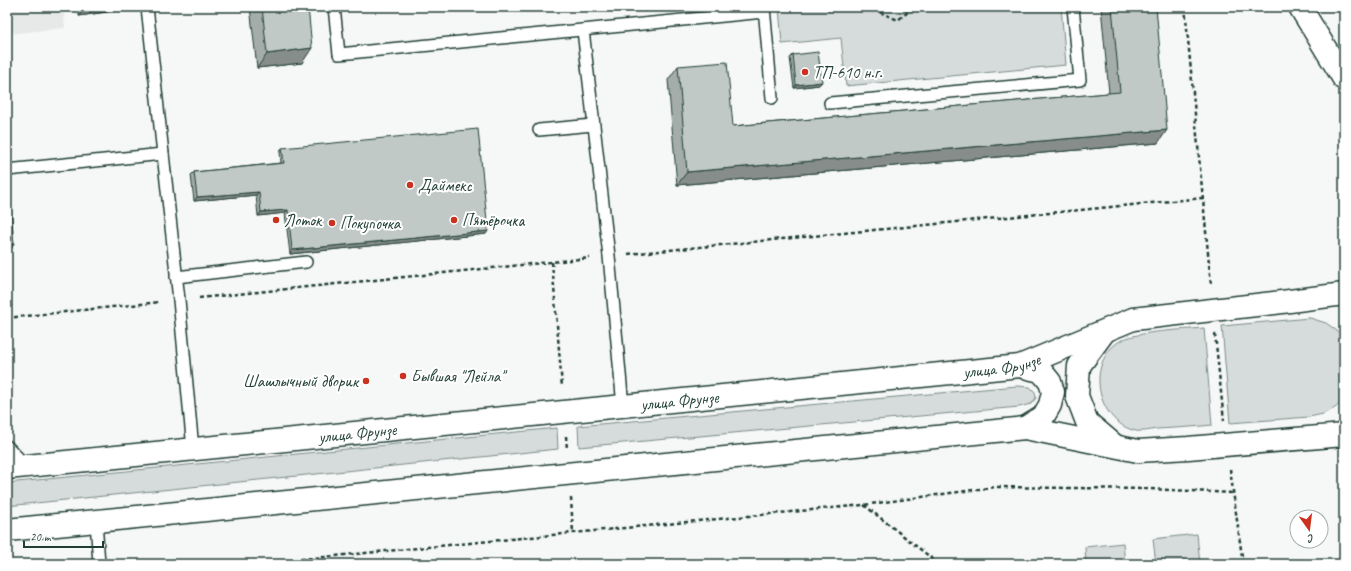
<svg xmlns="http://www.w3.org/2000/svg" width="1351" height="571" font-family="Caveat,sans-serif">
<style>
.built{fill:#e6e9e8}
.green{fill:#d6dcdb;stroke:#7a8c88}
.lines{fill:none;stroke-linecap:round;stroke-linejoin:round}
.lane-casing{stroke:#1f3d34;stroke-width:14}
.street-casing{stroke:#1f3d34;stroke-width:25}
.secondary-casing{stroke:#1f3d34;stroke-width:25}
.path{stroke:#1f3d34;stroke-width:2.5;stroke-dasharray:4 3;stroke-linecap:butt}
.lane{stroke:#fff;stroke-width:11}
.street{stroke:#fff;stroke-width:22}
.secondary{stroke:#fff;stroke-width:22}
.wall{fill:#a5adaa;stroke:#1f3d34}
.shaded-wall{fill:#868d8b;stroke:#1f3d34}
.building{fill:#c0c9c6;stroke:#1f3d34}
.poi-dot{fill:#c8321e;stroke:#fff;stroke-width:1.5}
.labels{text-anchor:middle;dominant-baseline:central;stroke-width:4;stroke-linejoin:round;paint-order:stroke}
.poi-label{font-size:17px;fill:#1f3d34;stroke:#fff;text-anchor:start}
.street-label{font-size:17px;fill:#1f3d34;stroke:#fff}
</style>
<rect width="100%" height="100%" fill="#f6f7f7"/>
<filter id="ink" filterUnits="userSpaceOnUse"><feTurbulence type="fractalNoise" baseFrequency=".025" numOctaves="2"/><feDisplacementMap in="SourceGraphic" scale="8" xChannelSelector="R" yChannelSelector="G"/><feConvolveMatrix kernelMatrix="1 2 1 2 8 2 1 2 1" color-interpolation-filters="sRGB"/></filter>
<g filter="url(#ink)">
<!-- built -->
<polygon class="built" points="7,7 63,7 65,28 7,34"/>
<!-- green -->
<g class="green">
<polygon points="779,7 1061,7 1066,65 846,86 841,38 782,44"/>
<polygon points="1310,318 1326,323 1344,336 1344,400 1335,408 1323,414 1309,417 1230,423 1222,326"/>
<path d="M1204,328L1212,425C1194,427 1176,428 1157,429C1151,430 1142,432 1136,431C1096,422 1085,362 1120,341C1137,331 1183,330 1204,328Z"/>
<polygon points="1017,386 1030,387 1035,392 1036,398 1031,404 1019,407 579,447 578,426"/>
<polygon points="557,428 558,449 7,506 7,483"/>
<polygon points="1197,534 1200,564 1156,564 1153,539"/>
<polygon points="1123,543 1125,564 1086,564 1085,547"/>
</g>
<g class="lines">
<defs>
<g id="lane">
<polyline points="147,7 179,300 193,449"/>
<polyline points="334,7 339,54 764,12"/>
<polyline points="764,7 772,98"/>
<polyline points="583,30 609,256 623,406"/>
<polyline points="830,103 1080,80 1073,7"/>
<polyline points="539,130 593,125"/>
<polyline points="7,170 163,154"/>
<polyline points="176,277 306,262"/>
<polyline points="7,446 26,466"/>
<polyline points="96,521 99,564"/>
</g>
<polyline id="street" points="1300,7 1344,79"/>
<g id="secondary">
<polyline points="1104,332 1079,366 1077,396 1087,422 1114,445"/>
<polyline points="1020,366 1041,371 1050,382 1053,392 1050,405 1043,417 1025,428"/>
<path id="s1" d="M7,468L1020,366L1133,319L1274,303L1344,294"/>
<polyline points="7,530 1025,428 1138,451 1188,448 1344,435"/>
</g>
</defs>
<!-- lane casing -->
<use href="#lane" class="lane-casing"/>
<!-- street casing -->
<use href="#street" class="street-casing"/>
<!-- secondary casing -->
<use href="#secondary" class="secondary-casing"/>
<!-- path -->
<g class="path">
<polyline points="867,7 898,20 914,7"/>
<polyline points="1185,7 1211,285"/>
<polyline points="628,254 1203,198"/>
<polyline points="552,262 562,387"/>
<polyline points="199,298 590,258"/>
<polyline points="7,318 160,302"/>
<polyline points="1215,334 1224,421"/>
<polyline points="566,436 567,449"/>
<polyline points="1230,469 1243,564"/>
<polyline points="571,498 573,533"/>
<polyline points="864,505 939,564"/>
<polyline points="252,564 863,505 995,487 1150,489 1233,493"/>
</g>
<!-- lane -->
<use href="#lane" class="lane"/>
<!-- street -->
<use href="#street" class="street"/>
<!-- secondary -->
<use href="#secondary" class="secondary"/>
</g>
<!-- wall -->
<g class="wall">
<polygon points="78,7 123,7 120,10 79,16"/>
<polygon points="250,7 308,7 302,63 257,68"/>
<polygon points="1101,7 1156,7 1158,143 677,185 668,80 678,66 733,126 1109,93"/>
<polygon points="793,55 822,82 819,85 794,88 790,58"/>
<polygon points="282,148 486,234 290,254 285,213 258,216 256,195 194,201 191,175 194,172 281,163 280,152"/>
</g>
<!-- shaded-wall -->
<g class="shaded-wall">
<polygon points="123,7 120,10 79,16 82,12"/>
<polygon points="312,48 302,63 257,68 267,54"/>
<polygon points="822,82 819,85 794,88 796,85"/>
<polygon points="1167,130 1158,143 677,185 687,172"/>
<polygon points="259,192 256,195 194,201 197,197"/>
<polygon points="288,210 285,213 258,216 261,212"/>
<polygon points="488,231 486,234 290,254 292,250"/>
<polygon points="14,244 7,255 7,245"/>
</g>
<!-- building -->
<g class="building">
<polygon points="81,7 123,7 82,12"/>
<polygon points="262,7 308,7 312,48 267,54"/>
<polygon points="1112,7 1156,7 1167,130 687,172 678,66 727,62 733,126 1120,92"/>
<polygon points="818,52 822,82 796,85 793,55"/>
<polygon points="478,129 488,231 292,250 288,210 261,212 259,192 197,197 194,172 284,163 282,148"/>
<polygon points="7,198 10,198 14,244 7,245"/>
</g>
</g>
<!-- markers -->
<g class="poi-dot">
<circle cx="805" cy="72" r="4"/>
<circle cx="410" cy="185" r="4"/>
<circle cx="276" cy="220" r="4"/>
<circle cx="454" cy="220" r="4"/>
<circle cx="332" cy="223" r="4"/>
<circle cx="403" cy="376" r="4"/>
<circle cx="366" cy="381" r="4"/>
</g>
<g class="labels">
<!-- poi labels -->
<g class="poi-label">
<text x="813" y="72">ТП-610 н.г.</text>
<text x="418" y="185">Даймекс</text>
<text x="284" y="220">Лоток</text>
<text x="462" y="220">Пятёрочка</text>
<text x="340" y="223">Покупочка</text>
<text x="411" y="376">Бывшая "Лейла"</text>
<text x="358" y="381" text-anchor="end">Шашлычный дворик</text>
</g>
<!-- street labels -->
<g class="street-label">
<text stroke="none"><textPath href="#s1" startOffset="1000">улица Фрунзе</textPath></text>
<text stroke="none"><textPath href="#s1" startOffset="676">улица Фрунзе</textPath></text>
<text stroke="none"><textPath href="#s1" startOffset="352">улица Фрунзе</textPath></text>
</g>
</g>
<!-- margin -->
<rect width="1351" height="571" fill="none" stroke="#fff" stroke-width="24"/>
<rect x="12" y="12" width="1327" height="547" fill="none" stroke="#1f3d34" stroke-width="1.5" filter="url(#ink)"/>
<!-- north arrow -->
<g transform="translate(1309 529) rotate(166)"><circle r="19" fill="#ffffff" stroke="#a5b1ae"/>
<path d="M0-3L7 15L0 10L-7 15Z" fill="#c8321e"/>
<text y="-6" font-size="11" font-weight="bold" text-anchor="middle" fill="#1f3d34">С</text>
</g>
<!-- scale -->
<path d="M24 541v6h79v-6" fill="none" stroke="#1f3d34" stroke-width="2"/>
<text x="30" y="541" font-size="12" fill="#1f3d34" stroke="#ffffff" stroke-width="3" paint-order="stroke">20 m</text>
</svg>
